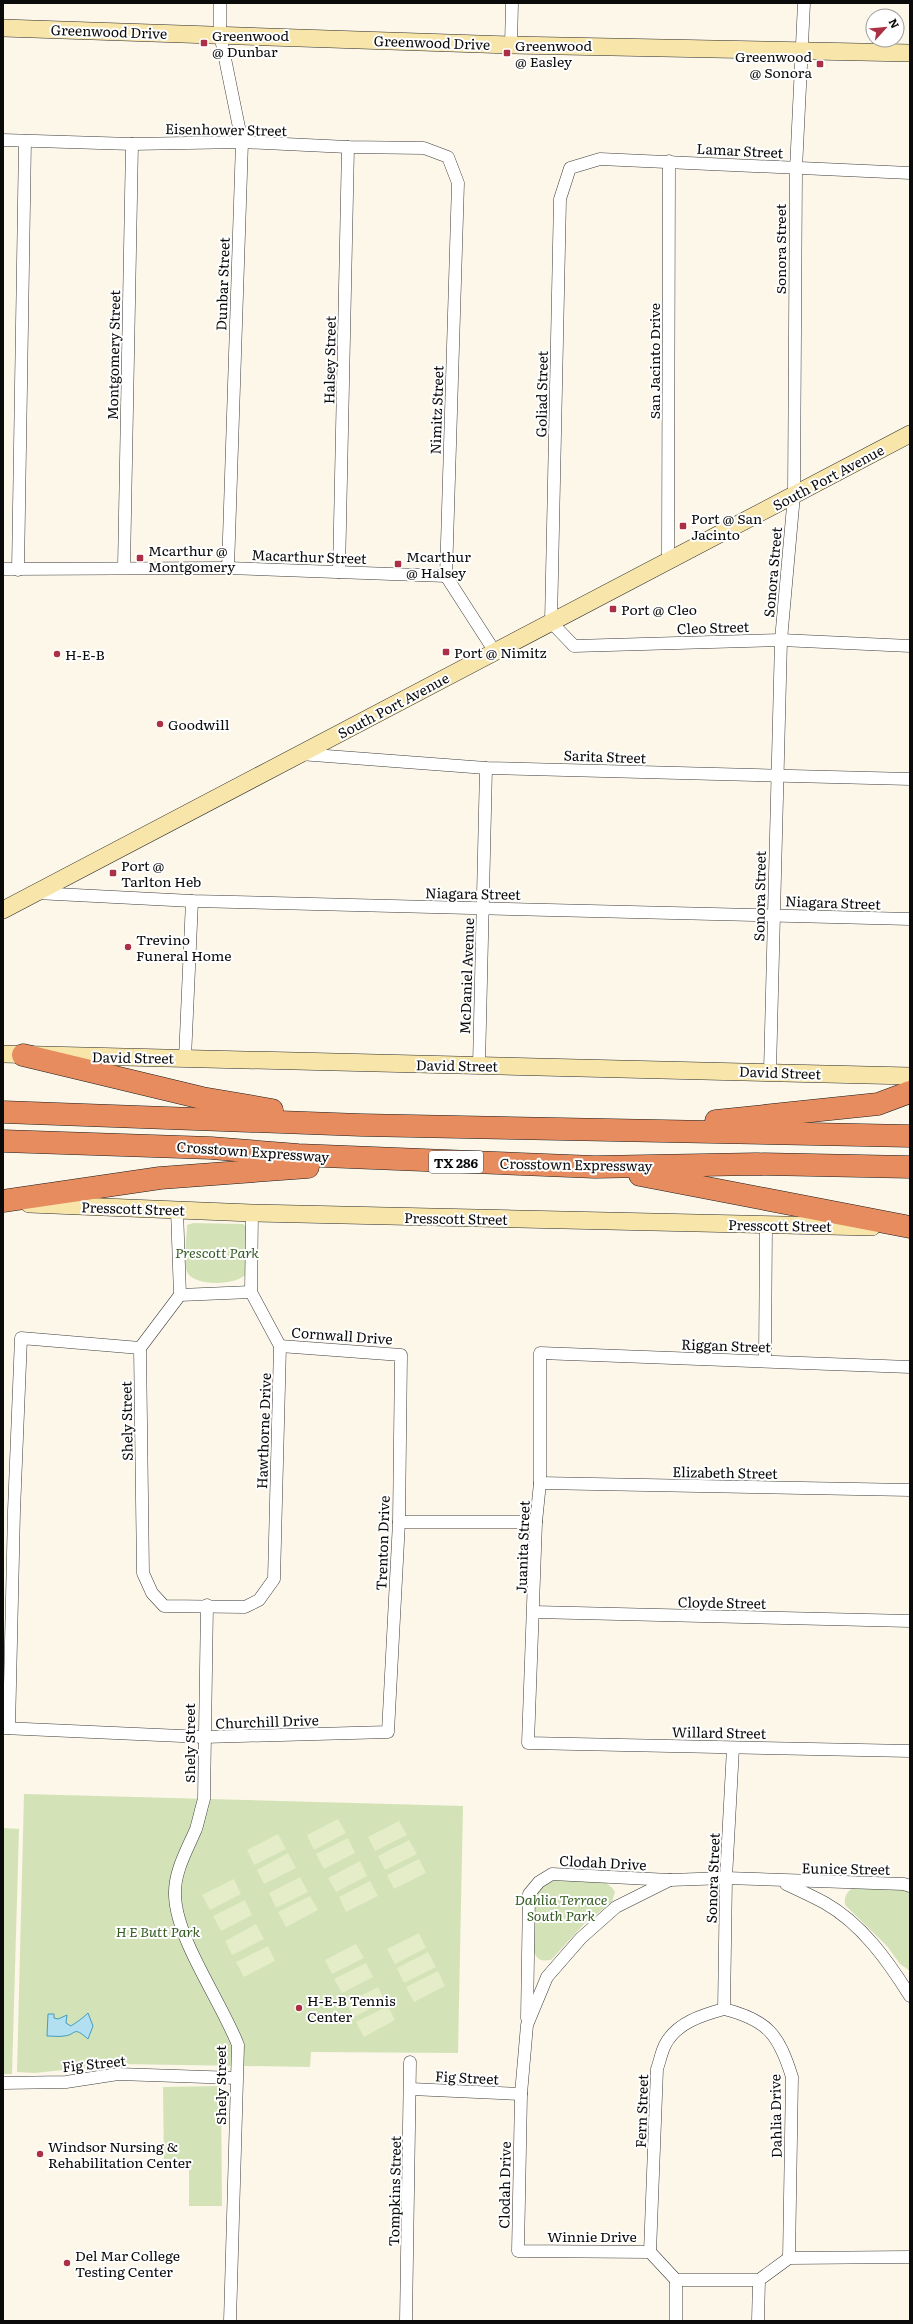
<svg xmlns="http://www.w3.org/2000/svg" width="913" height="2324" font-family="Literata,serif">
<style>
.green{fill:#d3e3b7}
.pitch{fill:#e4ecc8}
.water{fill:#b3e0f0;stroke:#419cc0}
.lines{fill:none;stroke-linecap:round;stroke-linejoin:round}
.street-casing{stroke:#3d3d3d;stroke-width:13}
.secondary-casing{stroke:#2c2c2c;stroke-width:18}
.highway-casing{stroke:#1b1b1b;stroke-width:23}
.street{stroke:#fff;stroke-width:12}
.secondary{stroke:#f7e5aa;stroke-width:17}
.highway{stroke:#e78c5e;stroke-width:22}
.poi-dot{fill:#ac3045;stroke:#fff;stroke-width:1.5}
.labels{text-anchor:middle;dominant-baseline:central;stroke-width:4;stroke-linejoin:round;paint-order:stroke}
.shield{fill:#fff;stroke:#545454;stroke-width:1}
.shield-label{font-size:13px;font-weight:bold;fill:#0a0a0a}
.street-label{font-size:14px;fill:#0a0a0a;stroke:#fff}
.poi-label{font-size:14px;fill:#0a0a0a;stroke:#fff;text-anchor:start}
.park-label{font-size:14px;font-style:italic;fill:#345b22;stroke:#fff}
</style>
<rect width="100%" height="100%" fill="#fdf7e9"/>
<!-- green -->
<g class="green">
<path d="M193,1223L243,1224L248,1228L247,1273C238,1286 194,1287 187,1272C183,1262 187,1236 187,1225Z"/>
<polygon points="24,1794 463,1806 458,2053 311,2052 310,2067 119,2064 35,2073 17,2072"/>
<polygon points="3,1828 19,1829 12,2074 3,2074"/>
<path d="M555,1880C573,1880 606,1874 615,1892L612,1902L584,1924L551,1960C544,1961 538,1961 535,1954C530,1946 532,1900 537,1892C542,1885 548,1883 555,1880Z"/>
<path d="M856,1887L907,1890L910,1891V1971L900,1964L887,1946L845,1905C844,1896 847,1890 856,1887Z"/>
<polygon points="221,2086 222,2206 189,2206 189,2168 164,2168 163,2087"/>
</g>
<!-- pitch -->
<g class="pitch">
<polygon points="338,1819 346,1833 314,1850 307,1835"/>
<polygon points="399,1821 407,1835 375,1851 368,1837"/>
<polygon points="278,1834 286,1849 254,1865 247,1850"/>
<polygon points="348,1838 355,1853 324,1869 316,1854"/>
<polygon points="409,1840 417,1854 385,1870 378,1856"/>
<polygon points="288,1853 296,1868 264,1884 257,1870"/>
<polygon points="419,1859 426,1873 394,1889 387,1875"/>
<polygon points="360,1861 367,1876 336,1892 328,1878"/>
<polygon points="300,1877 308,1892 276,1908 269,1893"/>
<polygon points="234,1879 241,1894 210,1910 202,1895"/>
<polygon points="370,1881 378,1896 346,1912 339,1897"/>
<polygon points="310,1896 318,1910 286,1927 278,1912"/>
<polygon points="245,1900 252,1915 221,1931 213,1916"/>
<polygon points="256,1924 264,1939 232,1955 225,1941"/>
<polygon points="419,1933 426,1948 395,1964 387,1949"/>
<polygon points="356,1944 364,1958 332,1974 325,1960"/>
<polygon points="268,1946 275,1961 244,1977 236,1962"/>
<polygon points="428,1952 436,1967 404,1983 397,1968"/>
<polygon points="366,1963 373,1977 342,1993 334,1979"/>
<polygon points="438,1971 445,1986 414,2002 406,1987"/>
<polygon points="378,1987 385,2001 354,2017 346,2003"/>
<polygon points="388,2006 395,2020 364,2037 356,2022"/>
</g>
<!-- water -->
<path class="water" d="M88,2013L93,2026L88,2039C72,2025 77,2035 64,2036C59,2037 53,2036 47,2036L48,2014H54V2018L58,2019L67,2015L66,2023L71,2026C77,2022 83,2018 88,2013Z"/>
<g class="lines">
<defs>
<g id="street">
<polyline points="220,3 220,34 242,142 228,568"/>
<polyline points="511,45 512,3"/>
<polyline points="3,140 132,144 242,142 348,147 424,148 448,157 458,183 446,576 495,652"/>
<polyline points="910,173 600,159 570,168 560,199 551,622 574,646 781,640 910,646"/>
<polyline points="668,561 669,161"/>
<polyline points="124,567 132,144"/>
<polyline points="3,569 228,568 446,576"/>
<polyline points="18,570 25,141"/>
<polyline points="339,572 348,147"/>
<polyline points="300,754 486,768 910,779"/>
<polyline points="36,893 192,901 910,919"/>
<polyline points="185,1058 192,901"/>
<polyline points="479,1065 486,768"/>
<polyline points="770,1071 781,640 794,495 796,169 804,3"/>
<polyline points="177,1210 180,1295 140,1348 143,1573 152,1593 164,1606 245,1607 259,1600 274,1579 280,1346 251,1292 252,1213"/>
<polyline points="180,1295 251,1292"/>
<polyline points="765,1361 766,1225"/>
<polyline points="910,1367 540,1353 540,1483 536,1522 528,1743 910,1751"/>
<polyline points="540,1483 910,1490"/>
<polyline points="399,1522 536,1522"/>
<path d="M207,1605L204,1799C201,1809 199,1819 196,1829C187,1850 174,1872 175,1895C176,1939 221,2001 238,2045L230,2321"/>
<polyline points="534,1612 910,1621"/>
<polyline points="3,1728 204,1737 388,1732 399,1522 401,1355 280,1346"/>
<polyline points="9,1728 14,1511 21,1338 140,1348"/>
<polyline points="670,1880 616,1907 581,1938 547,1977 527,2025 521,2094 518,2251 650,2252 676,2280 759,2280 789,2258 910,2257"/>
<path d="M786,1884C799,1890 812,1896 825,1903C862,1924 888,1961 910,1996"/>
<path d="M724,2009C768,2020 779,2035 792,2077L789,2258"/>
<polyline points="724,2009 726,1878 733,1748"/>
<polyline points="527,2018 529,1894 539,1882 552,1874 670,1880 726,1878 904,1884 910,1886"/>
<polyline points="3,2083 66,2082 118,2074 236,2078"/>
<polyline points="411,2089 521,2094"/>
<path d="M650,2252L657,2069C660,2061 661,2053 665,2045C676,2023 702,2015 724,2009"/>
<polyline points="406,2321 410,2062"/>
<polyline points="676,2321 676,2280"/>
<polyline points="758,2321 759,2280"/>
</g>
<g id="secondary">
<polyline points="3,28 511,45 910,53"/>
<polyline points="3,910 910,434"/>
<polyline points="3,1054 910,1076"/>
<polyline points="29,1204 252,1213 872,1227"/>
</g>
<g id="highway">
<polyline points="23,1055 202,1098 272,1110"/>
<polyline points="3,1112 361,1125 910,1136"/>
<polyline points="716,1121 878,1104 910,1092"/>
<polyline points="3,1141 211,1148 298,1155 595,1167 757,1164 910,1167"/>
<polyline points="640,1175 910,1227"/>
<polyline points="3,1201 160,1178 308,1167"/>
</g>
</defs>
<!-- street casing -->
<use href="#street" class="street-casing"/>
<!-- secondary casing -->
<use href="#secondary" class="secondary-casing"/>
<!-- highway casing -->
<use href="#highway" class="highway-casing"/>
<!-- street -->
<use href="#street" class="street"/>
<!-- secondary -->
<use href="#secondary" class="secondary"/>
<!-- highway -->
<use href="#highway" class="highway"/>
</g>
<!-- markers -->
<g class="poi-dot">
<rect x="200" y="39" width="8" height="8" rx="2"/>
<rect x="503" y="49" width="8" height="8" rx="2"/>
<rect x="816" y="60" width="8" height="8" rx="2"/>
<rect x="679" y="522" width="8" height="8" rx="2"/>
<rect x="136" y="554" width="8" height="8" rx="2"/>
<rect x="394" y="560" width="8" height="8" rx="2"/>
<rect x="609" y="605" width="8" height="8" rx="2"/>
<rect x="442" y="648" width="8" height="8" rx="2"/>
<circle cx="57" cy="654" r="4"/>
<circle cx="160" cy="724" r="4"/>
<rect x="109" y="869" width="8" height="8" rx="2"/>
<circle cx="128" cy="947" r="4"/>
<circle cx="299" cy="2008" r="4"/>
<circle cx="40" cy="2154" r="4"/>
<circle cx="67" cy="2263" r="4"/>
</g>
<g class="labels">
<!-- shield labels -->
<rect class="shield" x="429" y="1151" width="54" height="22" rx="3"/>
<g class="shield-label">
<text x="456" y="1162">TX 286</text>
</g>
<!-- street labels -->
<g class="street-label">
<text transform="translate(109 31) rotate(2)">Greenwood Drive</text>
<text transform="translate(432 42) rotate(2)">Greenwood Drive</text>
<text transform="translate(226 129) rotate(1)">Eisenhower Street</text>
<text transform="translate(740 150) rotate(3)">Lamar Street</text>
<text transform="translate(780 249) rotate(-90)">Sonora Street</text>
<text transform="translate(222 284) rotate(-88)">Dunbar Street</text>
<text transform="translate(113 355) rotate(-89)">Montgomery Street</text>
<text transform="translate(329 360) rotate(-89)">Halsey Street</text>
<text transform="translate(654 361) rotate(-90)">San Jacinto Drive</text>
<text transform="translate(541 394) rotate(-89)">Goliad Street</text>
<text transform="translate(436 410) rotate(-88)">Nimitz Street</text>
<text transform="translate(828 477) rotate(-28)">South Port Avenue</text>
<text transform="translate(309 556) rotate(2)">Macarthur Street</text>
<text transform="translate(772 572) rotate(-85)">Sonora Street</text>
<text transform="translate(713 627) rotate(-2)">Cleo Street</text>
<text transform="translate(393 705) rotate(-28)">South Port Avenue</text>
<text transform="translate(605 756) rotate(2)">Sarita Street</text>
<text transform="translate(473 893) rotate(1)">Niagara Street</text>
<text transform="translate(759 896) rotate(-89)">Sonora Street</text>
<text transform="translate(833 902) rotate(2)">Niagara Street</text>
<text transform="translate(466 976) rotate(-88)">McDaniel Avenue</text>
<text transform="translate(133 1057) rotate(1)">David Street</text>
<text transform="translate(457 1065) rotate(1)">David Street</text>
<text transform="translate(780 1072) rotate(2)">David Street</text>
<text transform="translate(253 1151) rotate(4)">Crosstown Expressway</text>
<text transform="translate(576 1164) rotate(1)">Crosstown Expressway</text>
<text transform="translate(133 1208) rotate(2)">Presscott Street</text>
<text transform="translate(456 1218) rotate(1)">Presscott Street</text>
<text transform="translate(780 1225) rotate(1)">Presscott Street</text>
<text transform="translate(342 1335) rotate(4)">Cornwall Drive</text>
<text transform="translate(726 1345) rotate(2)">Riggan Street</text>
<text transform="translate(126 1421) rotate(-91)">Shely Street</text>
<text transform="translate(263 1431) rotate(-88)">Hawthorne Drive</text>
<text transform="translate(725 1472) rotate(1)">Elizabeth Street</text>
<text transform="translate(382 1543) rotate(-88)">Trenton Drive</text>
<text transform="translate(522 1547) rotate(-88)">Juanita Street</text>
<text transform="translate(722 1602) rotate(1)">Cloyde Street</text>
<text transform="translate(267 1721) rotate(-2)">Churchill Drive</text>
<text transform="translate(719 1732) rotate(1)">Willard Street</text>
<text transform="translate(189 1743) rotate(-90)">Shely Street</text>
<text transform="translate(603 1862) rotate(3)">Clodah Drive</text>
<text transform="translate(846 1868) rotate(1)">Eunice Street</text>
<text transform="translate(712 1878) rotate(-88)">Sonora Street</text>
<text transform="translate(94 2063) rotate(-6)">Fig Street</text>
<text transform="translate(467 2077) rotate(3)">Fig Street</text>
<text transform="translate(220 2085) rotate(-90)">Shely Street</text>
<text transform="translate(641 2111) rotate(-88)">Fern Street</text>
<text transform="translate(775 2116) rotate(-91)">Dahlia Drive</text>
<text transform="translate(504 2185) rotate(-89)">Clodah Drive</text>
<text transform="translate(394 2191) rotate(-89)">Tompkins Street</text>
<text x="592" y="2236">Winnie Drive</text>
</g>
<!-- poi labels -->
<g class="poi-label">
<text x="212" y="35">Greenwood<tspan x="212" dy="16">@ Dunbar</tspan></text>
<text x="515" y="45">Greenwood<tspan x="515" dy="16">@ Easley</tspan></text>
<text x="812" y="56" text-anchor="end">Greenwood<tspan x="812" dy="16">@ Sonora</tspan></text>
<text x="691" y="518">Port @ San<tspan x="691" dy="16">Jacinto</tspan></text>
<text x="148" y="550">Mcarthur @<tspan x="148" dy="16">Montgomery</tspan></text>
<text x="406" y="556">Mcarthur<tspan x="406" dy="16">@ Halsey</tspan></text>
<text x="621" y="609">Port @ Cleo</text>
<text x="454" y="652">Port @ Nimitz</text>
<text x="65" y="654">H-E-B</text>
<text x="168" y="724">Goodwill</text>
<text x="121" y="865">Port @<tspan x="121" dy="16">Tarlton Heb</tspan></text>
<text x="136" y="939">Trevino<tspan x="136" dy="16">Funeral Home</tspan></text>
<text x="307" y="2000">H-E-B Tennis<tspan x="307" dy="16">Center</tspan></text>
<text x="48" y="2146">Windsor Nursing &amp;<tspan x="48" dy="16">Rehabilitation Center</tspan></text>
<text x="75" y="2255">Del Mar College<tspan x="75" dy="16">Testing Center</tspan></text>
</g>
<!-- park labels -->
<g class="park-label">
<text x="217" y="1252">Prescott Park</text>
<text x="561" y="1899">Dahlia Terrace<tspan x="561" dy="16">South Park</tspan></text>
<text x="158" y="1931">H E Butt Park</text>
</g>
</g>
<!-- border -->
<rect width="913" height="2324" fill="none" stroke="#0a0a0a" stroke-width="8"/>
<!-- north arrow -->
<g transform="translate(885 28) rotate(63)"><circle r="19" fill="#ffffff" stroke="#9d9d9d"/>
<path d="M0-3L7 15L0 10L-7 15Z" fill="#ac3045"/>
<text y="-6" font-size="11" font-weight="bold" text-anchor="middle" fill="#0a0a0a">N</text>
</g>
</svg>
